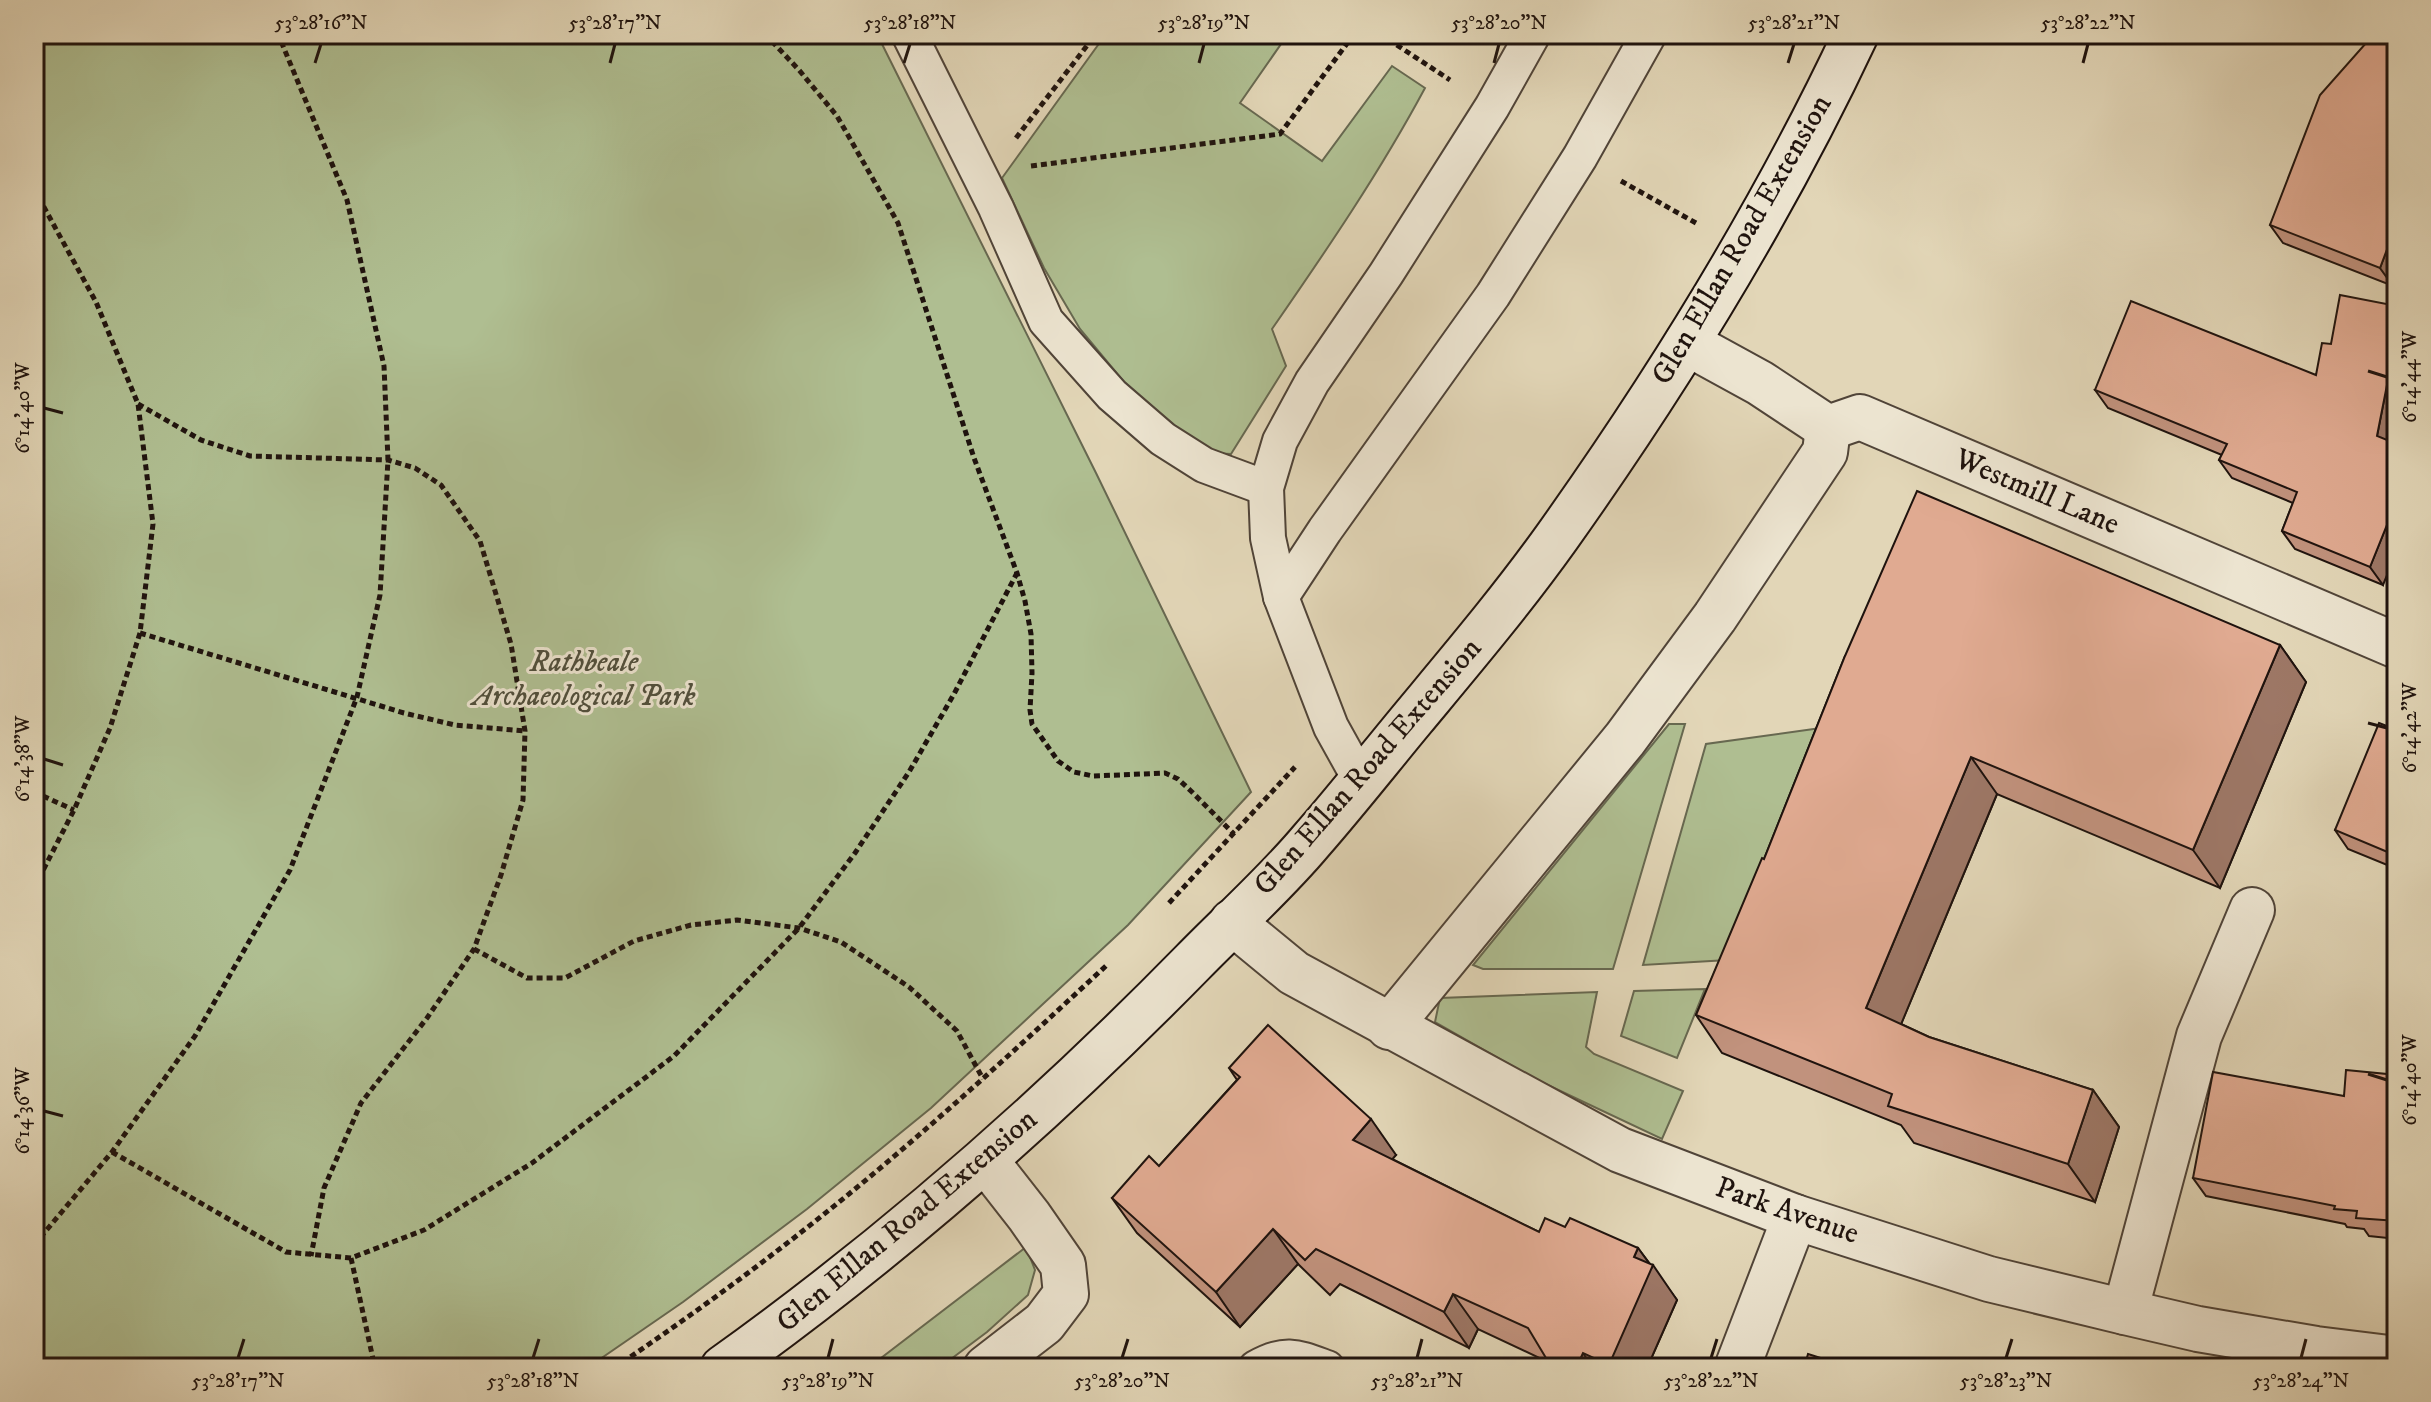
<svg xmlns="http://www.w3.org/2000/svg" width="2431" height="1402" font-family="'IM FELL DW Pica',serif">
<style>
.green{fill:#afbe91;stroke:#676850;stroke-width:2}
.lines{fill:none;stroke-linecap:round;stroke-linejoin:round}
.lane-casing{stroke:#504438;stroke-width:38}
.street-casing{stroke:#504438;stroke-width:48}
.secondary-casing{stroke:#1f130e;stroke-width:48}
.path{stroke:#1f130e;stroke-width:5;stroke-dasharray:6 4;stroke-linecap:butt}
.lane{stroke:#ece4d0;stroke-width:34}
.street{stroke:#ece4d0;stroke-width:44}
.secondary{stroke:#ece4d0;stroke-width:44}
.wall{fill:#c1927d;stroke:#1f130e;stroke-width:2}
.shaded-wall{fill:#9d7766;stroke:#1f130e;stroke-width:2}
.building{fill:#e0aa91;stroke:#1f130e;stroke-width:2}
.ticks{fill:none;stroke:#1f130e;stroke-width:3}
.labels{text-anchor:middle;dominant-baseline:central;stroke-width:6;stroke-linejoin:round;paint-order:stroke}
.street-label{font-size:30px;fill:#1f130e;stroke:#ece4d0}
.park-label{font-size:30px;font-style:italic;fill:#514f3c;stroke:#ece4d0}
.neatline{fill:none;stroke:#1f130e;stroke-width:3}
.ticks-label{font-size:20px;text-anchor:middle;fill:#1f130e}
</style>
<rect width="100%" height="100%" fill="#e2d6b7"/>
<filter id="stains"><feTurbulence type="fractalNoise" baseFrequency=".0025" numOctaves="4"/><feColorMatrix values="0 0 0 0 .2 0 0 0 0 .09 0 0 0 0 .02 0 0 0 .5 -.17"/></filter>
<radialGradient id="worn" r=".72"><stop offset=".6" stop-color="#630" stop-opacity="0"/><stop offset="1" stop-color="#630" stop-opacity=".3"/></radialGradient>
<!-- green -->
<g class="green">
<polygon points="34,34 877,34 1096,473 1251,792 1128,925 931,1108 807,1209 683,1302 587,1368 34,1368"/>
<path d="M1106,34H1288L1240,103L1322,161L1392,66L1425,88C1380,172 1326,251 1272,329L1286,366L1231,454L1210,453L1166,423L1124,382L1080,329L1044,268L1002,178Z"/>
<polygon points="1669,724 1685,724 1613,969 1483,969 1473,965"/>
<polygon points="1828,727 1728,960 1643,965 1706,744"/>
<polygon points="1705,989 1677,1058 1621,1036 1634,991"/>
<polygon points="1597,992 1586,1047 1594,1054 1683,1091 1662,1139 1535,1079 1435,1022 1440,998"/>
<polygon points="1026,1247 1035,1270 1028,1295 987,1332 939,1368 868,1368"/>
</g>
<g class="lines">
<defs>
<g id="lane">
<polyline points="909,34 996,208 1046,321 1112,395 1163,439 1204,465 1266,488"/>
<polyline points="1281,597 1325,530 1493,295 1580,157 1649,34"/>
<polyline points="1361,781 1331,727 1281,597 1268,538 1266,488 1280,441 1312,382 1386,274 1492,107 1533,34"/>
<path d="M1256,1368C1286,1351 1297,1357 1327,1368"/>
</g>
<g id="street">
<polyline points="1687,343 1760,383 1828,428 1860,417 2397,646"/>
<polyline points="1232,922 1294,973 1620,1150 1795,1217 1989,1279 2125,1312 2198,1329 2316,1349 2397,1359"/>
<polyline points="1389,1027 1625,739 1715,617 1825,452 1828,428"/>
<polyline points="986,1161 1029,1216 1063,1265 1066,1294 1044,1323 986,1368"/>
<polyline points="2125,1312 2199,1036 2252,910"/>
<polyline points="1737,1368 1795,1217"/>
</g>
<path id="secondary" d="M723,1368C892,1247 1048,1110 1193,962C1232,922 1275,884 1311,841C1346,801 1379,759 1413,718C1462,659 1512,600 1557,537C1670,378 1773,211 1856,34"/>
</defs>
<!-- lane casing -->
<use href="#lane" class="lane-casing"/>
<!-- street casing -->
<use href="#street" class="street-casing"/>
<!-- secondary casing -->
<use href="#secondary" class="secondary-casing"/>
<!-- path -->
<g class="path">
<polyline points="765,34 799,70 837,116 898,223 974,458 1017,573 1025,601 1031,634 1032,673 1030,710 1032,724 1058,761 1074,772 1093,776 1165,773 1178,779 1192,792 1234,834"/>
<polyline points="1380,34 1450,80"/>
<polyline points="1016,138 1096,34"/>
<polyline points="1031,166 1280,134 1354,34"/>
<polyline points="1621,181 1696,223"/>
<polyline points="34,189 96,302 138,404 153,524 140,633 110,728 74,810 34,888"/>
<polyline points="138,404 201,440 250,456 388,460 415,468 441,485 480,541 511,644 525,731 523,800 501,875 474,949 427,1018 361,1103 324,1188 311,1256"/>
<polyline points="140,633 404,713 455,725 525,731"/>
<polyline points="34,792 74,810"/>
<polyline points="1169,903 1295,767"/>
<polyline points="474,949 527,978 565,978 634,941 691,925 737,920 799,928 841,942 909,987 957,1031 983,1079"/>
<polyline points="112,1152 286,1252 351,1258 424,1230 532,1163 674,1056 799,928 855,853 909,772 954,694 1017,573"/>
<polyline points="34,1245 112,1152 195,1036 290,870 357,697 380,595 388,460 384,366 347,200 278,34"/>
<polyline points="351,1258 375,1368"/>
<path d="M614,1368C715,1300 812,1227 905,1147C974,1088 1041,1026 1108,964"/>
</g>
<!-- lane -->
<use href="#lane" class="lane"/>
<!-- street -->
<use href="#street" class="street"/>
<!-- secondary -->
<use href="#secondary" class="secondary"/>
</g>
<!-- wall -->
<g class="wall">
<polygon points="2397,34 2397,276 2393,286 2283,243 2270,225"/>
<polygon points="2397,306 2397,420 2393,442 2383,585 2295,549 2282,531 2293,503 2232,478 2219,460 2222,455 2108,408 2095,390 2316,375 2331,344"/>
<polygon points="2280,645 2306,682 2220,888 1997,794 1901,1024 1929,1037 2093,1090 2119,1127 2095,1202 1914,1143 1901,1125 1722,1053 1696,1015 1764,859 1845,656"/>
<polygon points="2397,730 2397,869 2348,849 2335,830"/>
<polygon points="1229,1068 1396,1155 1392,1159 1539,1232 1565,1227 1638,1248 1677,1300 1647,1368 1552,1368 1548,1362 1478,1329 1469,1348 1340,1284 1330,1295 1298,1264 1240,1327 1137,1233 1112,1198 1159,1166 1237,1080"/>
<polygon points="2397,1075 2397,1239 2369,1236 2364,1229 2347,1227 2345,1224 2206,1196 2193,1178 2344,1096"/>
</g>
<!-- shaded-wall -->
<g class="shaded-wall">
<polygon points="2397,223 2397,276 2393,286 2380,268"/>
<polygon points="2397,334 2397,420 2390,454 2377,436"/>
<polygon points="2397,500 2397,551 2383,585 2370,567"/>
<polygon points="2280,645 2306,682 2220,888 2193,850"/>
<polygon points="1971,757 1997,794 1892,1046 1866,1008"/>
<polygon points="2093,1090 2119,1127 2095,1202 2068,1164"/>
<polygon points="1371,1119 1396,1155 1378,1176 1353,1140"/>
<polygon points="1273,1229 1298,1264 1240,1327 1216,1292"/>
<polygon points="1638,1248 1652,1267 1653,1265 1677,1300 1647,1368 1611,1368 1609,1365 1634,1257"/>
<polygon points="1453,1294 1478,1329 1469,1348 1444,1312"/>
<polygon points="1583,1353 1593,1368 1576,1368"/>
</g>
<!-- building -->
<g class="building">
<polygon points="2374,34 2397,34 2397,223 2380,268 2270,225 2320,95"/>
<polygon points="2340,295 2397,306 2397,334 2377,436 2397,444 2397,500 2370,567 2282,531 2297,492 2219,460 2227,444 2095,390 2131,301 2316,375 2322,343 2331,344"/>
<polygon points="1917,491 2280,645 2193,850 1971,757 1866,1008 1929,1037 2093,1090 2068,1164 1888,1106 1892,1094 1696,1015 1762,858 1764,859 1845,656"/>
<polygon points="2379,723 2397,730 2397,856 2335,830"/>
<polygon points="1268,1025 1371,1119 1353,1140 1539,1232 1545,1218 1565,1227 1570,1218 1638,1248 1634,1257 1653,1265 1609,1365 1583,1353 1576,1368 1552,1368 1528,1328 1453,1294 1444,1312 1316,1249 1305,1260 1273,1229 1216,1292 1112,1198 1149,1156 1159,1166 1240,1077 1229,1068"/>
<polygon points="2346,1070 2397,1075 2397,1221 2356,1218 2357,1211 2334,1209 2335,1206 2193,1178 2213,1072 2344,1096"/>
<polygon points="1808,1354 1852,1368 1804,1368"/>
</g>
<!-- ticks -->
<path class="ticks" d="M315,63L321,44M610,63L615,44M904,63L910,44M1199,63L1204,44M1494,63L1499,44M1788,63L1794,44M2083,63L2088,44M2368,371L2387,377M44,408L63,413M2368,723L2387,728M44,759L63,765M2368,1074L2387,1080M44,1111L63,1116M238,1358L244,1339M533,1358L539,1339M828,1358L833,1339M1122,1358L1128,1339M1417,1358L1422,1339M1711,1358L1717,1339M2006,1358L2012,1339M2301,1358L2306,1339"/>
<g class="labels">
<!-- street labels -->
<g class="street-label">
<text transform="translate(1742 240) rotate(-60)">Glen Ellan Road Extension</text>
<text transform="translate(2037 492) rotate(23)">Westmill Lane</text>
<text transform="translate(1368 767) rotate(-49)">Glen Ellan Road Extension</text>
<text transform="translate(1787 1211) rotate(19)">Park Avenue</text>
<text transform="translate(907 1221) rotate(-40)">Glen Ellan Road Extension</text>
</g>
<!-- park labels -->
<g class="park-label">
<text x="584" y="662">Rathbeale<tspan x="584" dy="34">Archaeological Park</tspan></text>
</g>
</g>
<!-- margin -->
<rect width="2431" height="1402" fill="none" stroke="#e2d6b7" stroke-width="88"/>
<rect x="44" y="44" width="2343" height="1314" class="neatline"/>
<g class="ticks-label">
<text x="321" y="29">53°28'16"N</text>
<text x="615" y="29">53°28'17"N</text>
<text x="910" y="29">53°28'18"N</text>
<text x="1204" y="29">53°28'19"N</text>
<text x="1499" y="29">53°28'20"N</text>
<text x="1794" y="29">53°28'21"N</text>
<text x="2088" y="29">53°28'22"N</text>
<text transform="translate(2409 377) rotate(-90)" y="7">6°14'44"W</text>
<text transform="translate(22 408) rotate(-90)" y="7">6°14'40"W</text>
<text transform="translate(2409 728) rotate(-90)" y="7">6°14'42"W</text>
<text transform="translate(22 759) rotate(-90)" y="7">6°14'38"W</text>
<text transform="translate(2409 1080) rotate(-90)" y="7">6°14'40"W</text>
<text transform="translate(22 1111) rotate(-90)" y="7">6°14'36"W</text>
<text x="238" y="1387">53°28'17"N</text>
<text x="533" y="1387">53°28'18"N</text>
<text x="828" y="1387">53°28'19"N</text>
<text x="1122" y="1387">53°28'20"N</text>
<text x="1417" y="1387">53°28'21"N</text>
<text x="1711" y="1387">53°28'22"N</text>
<text x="2006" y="1387">53°28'23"N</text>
<text x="2301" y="1387">53°28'24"N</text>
</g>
<rect width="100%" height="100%" filter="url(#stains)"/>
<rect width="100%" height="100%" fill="url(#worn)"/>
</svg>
